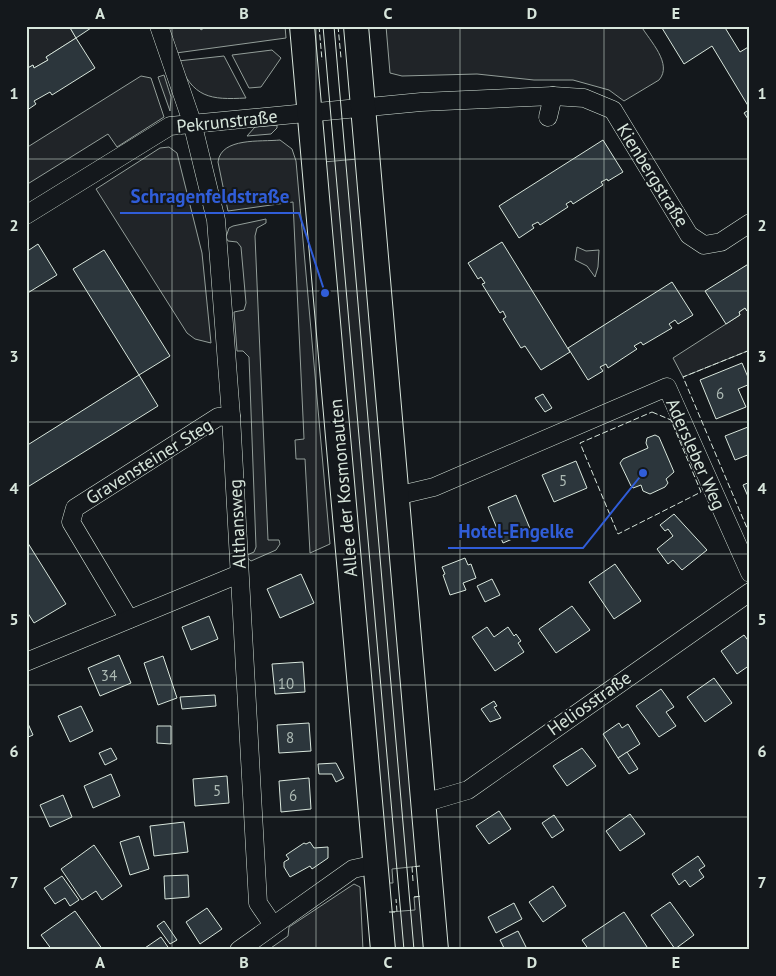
<svg xmlns="http://www.w3.org/2000/svg" width="776" height="976" font-family="'PT Sans',sans-serif">
<style>
.green{fill:#202428;stroke:#939e99}
.building{fill:#2c363c;stroke:#d8e6dc}
.lines{fill:none;stroke-linecap:round;stroke-linejoin:round}
.street-casing{stroke:#d8e6dc;stroke-width:19}
.secondary-casing{stroke:#d8e6dc;stroke-width:26}
.street{stroke:#14181c;stroke-width:18}
.secondary{stroke:#14181c;stroke-width:24}
.tram{stroke:#d8e6dc;stroke-width:1}
.fence{stroke:#d8e6dc;stroke-width:1;stroke-dasharray:6 2.5;stroke-linecap:butt}
.grid{fill:none;stroke:#d8e6dc;stroke-width:1;stroke-opacity:0.55}
.labels{text-anchor:middle;dominant-baseline:central;stroke-width:4;stroke-linejoin:round;paint-order:stroke}
.number-label{font-size:15px;fill:#adbab4}
.street-label{font-size:18px;fill:#d8e6dc;stroke:#14181c}
.leader{fill:none;stroke:#305dd8;stroke-width:2}
.callout-dot{fill:#305dd8;stroke:#14181c;stroke-width:2}
.callout-label{font-size:19px;text-anchor:middle;font-weight:bold;fill:#305dd8;stroke:#14181c;stroke-width:4;stroke-linejoin:round;paint-order:stroke}
.neatline{fill:none;stroke:#d8e6dc;stroke-width:2}
.grid-label{font-size:16px;text-anchor:middle;font-weight:bold;fill:#d8e6dc}
</style>
<rect width="100%" height="100%" fill="#14181c"/>
<!-- green -->
<g class="green">
<polygon points="26,26 69,26 76,38 46,57 48,60 34,68 33,65 26,69"/>
<polygon points="167,26 199,26 201,30 207,26 285,26 286,38 176,53"/>
<path d="M386,26H641C650,41 673,64 659,80L624,101L609,90L573,80H534L477,74L402,76L390,73Z"/>
<polygon points="272,50 281,58 261,87 249,88 232,55"/>
<path d="M224,56L246,98C210,100 193,98 178,61Z"/>
<polygon points="164,75 171,97 170,111 158,77"/>
<polygon points="141,76 151,78 164,117 117,147 108,134 26,185 26,148"/>
<polygon points="277,125 277,128 271,134 247,136 255,127"/>
<path d="M280,140L292,149L296,161L330,544L310,553L305,459H296L295,440L304,439L293,202L228,211L218,162C221,137 261,142 280,140Z"/>
<polygon points="169,147 177,153 202,253 211,343 195,339 187,333 96,189 160,148"/>
<polygon points="358,159 420,866 392,869 393,883 387,883 323,162"/>
<polygon points="266,219 266,223 257,228 255,236 268,540 279,540 280,544 276,550 251,561 245,556 254,552 256,547 249,357 243,351 237,351 234,312 244,310 246,303 241,247 237,242 228,241 226,237 229,228 233,226"/>
<polygon points="577,247 586,251 599,250 598,267 595,277 587,266 575,260"/>
<polygon points="745,308 747,311 750,309 750,350 683,377 673,358 740,315 739,312"/>
<polygon points="354,884 360,887 363,950 268,950 288,936 289,927"/>
<polygon points="422,896 427,950 393,950 389,912 415,910 414,897"/>
</g>
<!-- building -->
<g class="building">
<polygon points="69,26 94,26 76,38"/>
<polygon points="666,26 724,26 740,52 750,46 750,109 712,46 684,64 662,28"/>
<polygon points="76,38 95,68 52,95 50,92 34,101 36,104 26,111 26,69 33,65 34,68 48,60 46,57"/>
<polygon points="750,109 750,122 744,113"/>
<polygon points="603,140 623,172 608,181 607,179 601,182 603,185 573,204 571,201 566,204 568,207 540,225 538,222 532,225 534,228 519,238 499,206"/>
<polygon points="502,242 570,352 541,370 525,346 521,348 503,319 506,317 503,311 500,313 482,284 485,283 481,277 478,279 468,263"/>
<polygon points="38,244 57,275 26,294 26,252"/>
<polygon points="104,250 170,356 139,375 73,269"/>
<polygon points="750,263 750,309 747,311 745,308 739,312 740,315 726,324 705,291"/>
<polygon points="672,282 693,315 678,324 675,320 669,324 672,328 643,345 641,342 634,346 637,349 608,368 606,364 600,367 603,371 588,380 568,348"/>
<polygon points="742,363 750,382 750,384 738,389 746,407 716,419 700,380"/>
<polygon points="139,375 158,406 26,488 26,446"/>
<polygon points="543,394 552,408 545,412 535,398"/>
<polygon points="748,427 750,432 750,454 735,460 725,436"/>
<polygon points="655,435 659,437 674,472 666,479 668,483 665,487 650,494 643,491 641,485 633,488 631,486 620,463 623,459 648,448 646,443 647,438"/>
<polygon points="576,461 587,488 554,502 542,475"/>
<polygon points="750,482 750,501 743,485"/>
<polygon points="516,495 531,531 503,543 488,507"/>
<polygon points="674,514 707,550 682,570 673,560 668,564 657,549 673,536 668,529 665,531 660,525"/>
<polygon points="26,540 66,604 34,623 26,610"/>
<polygon points="465,558 468,565 471,564 476,578 463,583 466,590 450,595 443,575 445,574 442,567"/>
<polygon points="615,564 641,601 614,619 589,582"/>
<polygon points="301,574 314,603 280,618 267,589"/>
<polygon points="492,579 500,595 485,602 477,586"/>
<polygon points="572,606 590,630 556,653 539,629"/>
<polygon points="209,616 218,639 191,650 182,627"/>
<polygon points="487,627 494,637 508,627 514,636 516,634 521,641 518,643 524,652 495,671 472,637"/>
<polygon points="744,635 750,643 750,665 737,674 721,651"/>
<polygon points="119,655 131,683 100,696 88,668"/>
<polygon points="163,656 177,698 158,705 144,663"/>
<polygon points="303,662 305,692 275,694 272,664"/>
<polygon points="714,678 732,703 705,722 687,697"/>
<polygon points="661,689 674,707 666,712 676,726 659,737 636,706"/>
<polygon points="215,695 216,706 182,709 180,697"/>
<polygon points="494,701 497,706 494,707 501,718 490,722 481,709"/>
<polygon points="81,706 93,731 70,742 58,716"/>
<polygon points="26,719 33,735 26,738"/>
<polygon points="309,723 311,751 279,753 277,725"/>
<polygon points="619,723 622,728 628,724 640,744 618,758 603,734"/>
<polygon points="157,726 171,726 171,744 157,743"/>
<polygon points="111,748 117,759 105,765 99,753"/>
<polygon points="582,748 596,766 567,786 553,766"/>
<polygon points="627,752 638,769 629,774 618,758"/>
<polygon points="336,763 344,778 336,782 332,774 319,774 318,764"/>
<polygon points="111,774 120,796 93,808 84,786"/>
<polygon points="227,776 229,803 195,806 193,779"/>
<polygon points="309,778 311,809 281,812 279,781"/>
<polygon points="63,795 72,817 50,827 40,805"/>
<polygon points="499,811 511,829 489,844 476,826"/>
<polygon points="630,814 645,834 620,851 606,831"/>
<polygon points="554,815 564,830 552,838 542,823"/>
<polygon points="184,822 188,852 154,856 150,826"/>
<polygon points="139,836 149,869 130,875 120,842"/>
<polygon points="310,842 314,848 328,847 328,858 312,869 310,866 290,877 284,867 284,862 289,859 286,855 304,843 306,844"/>
<polygon points="94,845 122,886 102,900 96,891 82,900 61,869"/>
<polygon points="698,856 705,866 699,870 704,877 690,887 685,880 679,885 672,874"/>
<polygon points="188,875 189,897 165,899 164,876"/>
<polygon points="62,876 79,900 70,906 65,898 55,904 44,888"/>
<polygon points="553,886 566,906 543,922 529,902"/>
<polygon points="670,902 694,935 675,949 651,915"/>
<polygon points="514,903 522,919 496,933 488,917"/>
<polygon points="207,908 222,929 200,944 186,922"/>
<polygon points="75,911 103,950 52,950 41,935"/>
<polygon points="624,912 649,950 589,950 582,940"/>
<polygon points="164,921 177,940 170,944 157,926"/>
<polygon points="518,931 526,947 522,950 505,950 500,940"/>
<polygon points="161,937 170,950 142,950"/>
</g>
<g class="lines">
<defs>
<g id="street">
<polyline points="159,26 192,122 216,220 231,416 258,903 273,925"/>
<polyline points="548,117 553,96"/>
<polyline points="26,215 170,126 421,102 553,96 584,98 613,110 689,235 704,245 721,242 750,223"/>
<polyline points="396,496 434,487 667,387 750,573"/>
<polyline points="129,619 71,522 75,508 218,417 231,416"/>
<polyline points="26,662 239,574"/>
<polyline points="424,803 468,790 750,592"/>
<polyline points="239,950 353,869 376,864"/>
</g>
<g id="secondary">
<polyline points="302,26 383,950"/>
<polyline points="356,26 436,950"/>
</g>
</defs>
<!-- street casing -->
<use href="#street" class="street-casing"/>
<!-- secondary casing -->
<use href="#secondary" class="secondary-casing"/>
<!-- street -->
<use href="#street" class="street"/>
<!-- secondary -->
<use href="#secondary" class="secondary"/>
<!-- tram -->
<g class="tram">
<polyline points="323,26 404,950"/>
<polyline points="334,26 414,950"/>
</g>
<!-- fence -->
<g class="fence">
<polyline points="319,26 322,60"/>
<polyline points="338,26 341,58"/>
<polyline points="750,350 683,377 750,535"/>
<polygon points="652,412 671,420 701,492 618,534 580,443"/>
<polyline points="413,881 412,867 420,866"/>
<polyline points="414,897 422,896"/>
<polyline points="389,912 397,912 396,899"/>
</g>
</g>
<!-- grid -->
<path class="grid" d="M172,26V950M316,26V950M460,26V950M604,26V950M26,159H750M26,291H750M26,422H750M26,554H750M26,685H750M26,817H750"/>
<g class="labels">
<!-- number labels -->
<g class="number-label">
<text x="720" y="393">6</text>
<text x="563" y="480">5</text>
<text x="109" y="675">34</text>
<text x="286" y="683">10</text>
<text x="290" y="737">8</text>
<text x="217" y="790">5</text>
<text x="293" y="795">6</text>
</g>
<!-- street labels -->
<g class="street-label">
<text transform="translate(227 121) rotate(-6)">Pekrunstraße</text>
<text transform="translate(653 175) rotate(58)">Kienbergstraße</text>
<text transform="translate(696 454) rotate(66)">Adersleber Weg</text>
<text transform="translate(149 461) rotate(-32)">Gravensteiner Steg</text>
<text transform="translate(343 488) rotate(-95)">Allee der Kosmonauten</text>
<text transform="translate(237 524) rotate(-93)">Althansweg</text>
<text transform="translate(589 703) rotate(-35)">Heliosstraße</text>
</g>
</g>
<!-- callouts -->
<path class="leader" d="M325 293L299 213H120M643 473L583 548H448"/>
<g class="callout-dot">
<circle cx="325" cy="293" r="5"/>
<circle cx="643" cy="473" r="5"/>
</g>
<g class="callout-label">
<text x="210" y="203">Schragenfeldstraße</text>
<text x="516" y="538">Hotel-Engelke</text>
</g>
<!-- border -->
<rect width="776" height="976" fill="none" stroke="#14181c" stroke-width="55"/>
<rect x="28" y="28" width="720" height="920" class="neatline"/>
<g class="grid-label">
<text x="100" y="19">A</text>
<text x="244" y="19">B</text>
<text x="388" y="19">C</text>
<text x="532" y="19">D</text>
<text x="676" y="19">E</text>
<text x="14" y="99">1</text>
<text x="762" y="99">1</text>
<text x="14" y="231">2</text>
<text x="762" y="231">2</text>
<text x="14" y="362">3</text>
<text x="762" y="362">3</text>
<text x="14" y="494">4</text>
<text x="762" y="494">4</text>
<text x="14" y="625">5</text>
<text x="762" y="625">5</text>
<text x="14" y="757">6</text>
<text x="762" y="757">6</text>
<text x="14" y="888">7</text>
<text x="762" y="888">7</text>
<text x="100" y="968">A</text>
<text x="244" y="968">B</text>
<text x="388" y="968">C</text>
<text x="532" y="968">D</text>
<text x="676" y="968">E</text>
</g>
</svg>
